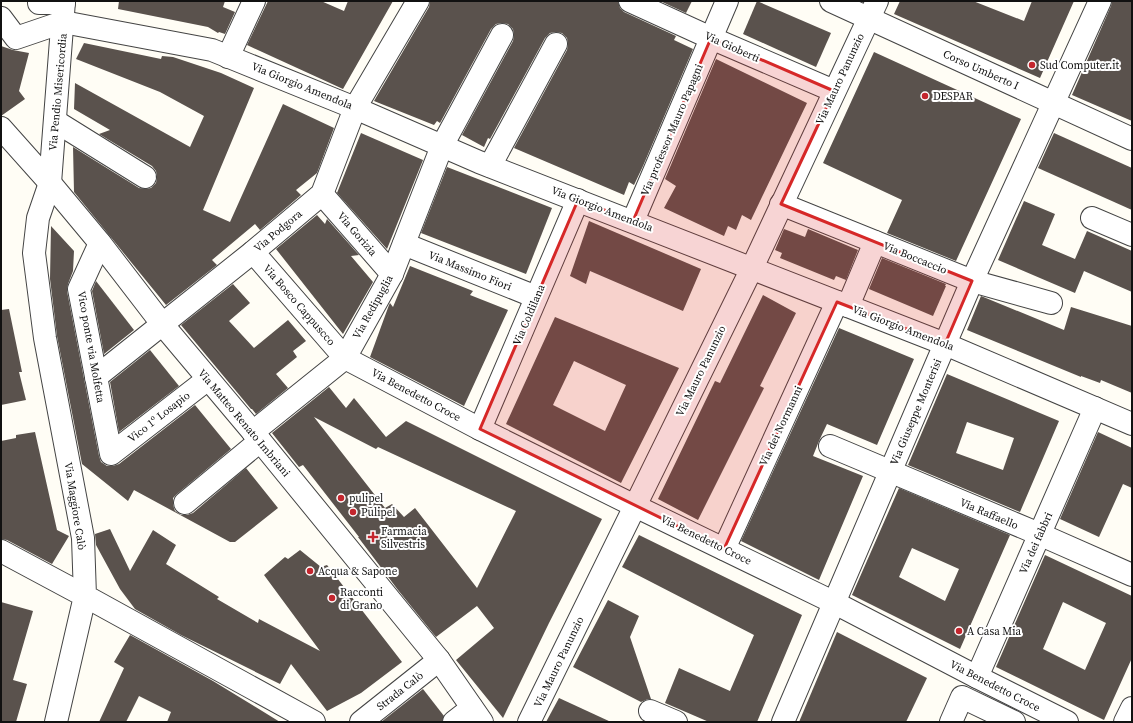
<svg xmlns="http://www.w3.org/2000/svg" width="1133" height="723" font-family="'Source Serif 4',serif">
<style>
.building{fill:#5a524d;fill-rule:evenodd}
.lines{fill:none;stroke-linecap:round;stroke-linejoin:round}
.minor-casing{stroke:#444;stroke-width:24}
.minor{stroke:#fff;stroke-width:22}
.marked{fill:#d62828;fill-opacity:0.2;stroke:#d62828;stroke-width:3;stroke-linejoin:round}
.poi-dot{fill:#c4262e;stroke:#fff;stroke-width:1.5}
.labels{text-anchor:middle;dominant-baseline:central;stroke-width:4;stroke-linejoin:round;paint-order:stroke}
.street-label{font-size:11px;fill:#111;stroke:#fff}
.poi-label{font-size:11px;fill:#111;stroke:#fff;text-anchor:start}
</style>
<rect width="100%" height="100%" fill="#fffdf5"/>
<!-- building -->
<g class="building">
<polygon points="119,1 225,1 223,7 235,12 225,34 219,32 218,33 208,27 118,9"/>
<polygon points="268,1 321,1 344,11 348,1 393,1 343,89 247,45"/>
<polygon points="430,1 618,1 620,8 624,12 676,36 674,40 693,49 643,166 634,185 629,182 624,195 514,148 567,50 568,44 567,38 562,33 555,32 550,33 545,38 490,139 488,138 484,147 462,135 513,41 514,35 513,29 508,24 501,23 496,24 491,29 440,123 437,121 434,125 374,101 429,7"/>
<polygon points="660,1 692,1 686,13"/>
<polygon points="757,1 831,33 816,67 743,34"/>
<polygon points="900,1 973,1 1024,21 1032,1 1074,1 1040,78 894,14"/>
<polygon points="1112,1 1132,1 1132,121 1072,95 1111,6"/>
<polygon points="84,43 161,59 162,56 173,57 221,73 254,88 203,210 230,222 283,104 334,128 317,173 296,190 301,195 260,230 255,224 212,260 217,265 166,305 74,192 73,147 139,188 145,189 151,188 156,183 157,177 156,171 152,166 99,134 110,130 74,109 75,83 190,147 204,116 160,92 76,59"/>
<polygon points="1,46 13,50 29,53 19,91 25,99 1,116"/>
<polygon points="874,52 1021,119 956,261 887,233 902,200 823,163"/>
<polygon points="716,59 807,103 751,220 742,215 736,230 728,226 724,236 664,208 676,186 665,179"/>
<polygon points="361,133 423,160 387,249 337,193"/>
<polygon points="1054,133 1132,168 1132,210 1038,168"/>
<polygon points="447,167 552,208 526,274 421,233"/>
<polygon points="1024,201 1055,214 1042,245 1075,259 1087,231 1132,251 1132,292 1084,271 1075,293 998,260"/>
<polygon points="317,215 325,224 327,219 359,255 351,256 373,282 343,334 276,249"/>
<polygon points="589,221 701,269 683,311 590,271 586,284 570,276"/>
<polygon points="51,226 74,251 73,271 68,284 67,291 99,456 101,462 107,466 113,466 119,464 195,405 231,449 177,494 173,498 173,505 175,511 181,515 187,515 193,513 246,468 278,508 235,542 230,542 134,490 128,501 82,464 57,336 50,279"/>
<polygon points="784,229 805,237 808,229 858,250 846,280 836,276 834,280 780,258 782,253 775,250"/>
<polygon points="882,258 946,284 945,286 946,286 933,316 869,289"/>
<polygon points="410,266 473,291 470,295 508,310 464,406 370,357 389,305 390,303 393,307"/>
<polygon points="96,281 134,330 104,354 92,291"/>
<polygon points="233,284 250,303 229,321 254,348 288,320 306,341 293,351 297,357 276,374 288,388 256,414 252,409 251,409 181,325"/>
<polygon points="763,295 796,313 760,386 764,388 698,520 658,499 715,381 720,383"/>
<polygon points="981,296 1064,330 1071,307 1132,326 1132,393 1101,380 1100,383 1081,376 1081,377 967,330"/>
<polygon points="9,309 22,372 19,372 26,400 1,405 1,310"/>
<path d="M555,317L679,368L621,483L506,424ZM574,361L626,385L605,431L553,405Z"/>
<polygon points="839,328 914,359 877,445 827,424 819,441 813,456 863,476 819,580 741,541"/>
<polygon points="150,350 179,386 119,432 110,382"/>
<path d="M947,374L1059,421L1020,512L908,465ZM967,422L1014,438L1003,470L956,453Z"/>
<path d="M329,387L346,408L354,398L386,437L406,421L602,519L549,623L503,718L456,660L494,628L477,606L436,637L398,590L358,537H359L303,465L299,467L272,433ZM314,417L376,449L378,447L516,511L477,588L415,508L404,517L392,504L385,508Z"/>
<polygon points="35,432 57,530 69,536 52,564 7,540 1,539 1,441 16,438 16,435"/>
<polygon points="1098,432 1132,448 1132,488 1123,484 1099,537 1060,519"/>
<path d="M899,488L1010,535L960,649L852,595ZM912,548L959,569L945,601L899,577Z"/>
<polygon points="110,529 130,571 153,530 176,545 166,564 219,597 217,599 258,623 259,619 320,651 264,575 285,557 288,559 300,550 321,567 327,565 402,662 361,693 327,711 291,664 280,684 181,635 135,609 120,589 96,545 95,534"/>
<polygon points="639,535 802,615 757,722 709,722 665,703 679,668 730,691 754,635 622,567"/>
<path d="M1045,555L1132,596V658L1104,720L996,667ZM1063,602L1106,623L1085,670L1043,649Z"/>
<polygon points="608,600 639,616 630,637 651,699 648,699 641,702 573,667"/>
<polygon points="1,602 33,611 13,680 27,684 16,722 1,722"/>
<polygon points="837,632 927,678 906,722 799,722"/>
<polygon points="130,635 213,681 280,722 167,722 171,712 139,696 126,722 99,722 124,668 114,662"/>
<polygon points="423,689 444,716 442,722 381,722"/>
<polygon points="559,698 611,722 546,722"/>
</g>
<g class="lines">
<defs>
<g id="minor">
<polyline points="39,1 39,3 64,3"/>
<polyline points="64,1 50,183 38,218 34,253 45,338 83,538 85,596 314,722"/>
<polyline points="630,1 711,38 834,91"/>
<polyline points="831,1 1132,139"/>
<polyline points="1,18 16,38 63,22 212,50 355,108 479,162 945,344 1132,424"/>
<polyline points="228,57 254,1"/>
<polyline points="55,121 145,177"/>
<polyline points="1,128 50,183 100,243 163,325 253,432 439,660 482,722"/>
<polyline points="490,166 556,44"/>
<polyline points="322,194 392,274"/>
<polyline points="781,204 972,281 1051,303"/>
<polyline points="1092,218 1132,235"/>
<polyline points="633,221 727,1"/>
<polyline points="100,243 79,289 111,454 208,379"/>
<polyline points="404,244 536,297"/>
<polyline points="253,252 345,358 480,429 635,506 835,603 977,677 1067,722"/>
<polyline points="848,306 875,242"/>
<polyline points="96,377 253,252 322,194 355,108 418,1"/>
<polyline points="480,429 578,200"/>
<polyline points="253,432 345,358 392,274 442,146 502,35"/>
<polyline points="830,446 1039,534 1132,575"/>
<polyline points="185,503 260,441"/>
<polyline points="724,549 837,302"/>
<polyline points="1,551 85,596 56,722"/>
<polyline points="977,677 1095,408"/>
<polyline points="650,711 676,722"/>
<polyline points="361,722 439,660"/>
<polyline points="454,722 472,708"/>
<polyline points="529,722 752,268 877,1"/>
<polyline points="783,722 972,281 1100,1"/>
<polyline points="951,722 962,697 1014,722"/>
<polyline points="1125,722 1132,708"/>
</g>
</defs>
<!-- minor casing -->
<use href="#minor" class="minor-casing"/>
<!-- minor -->
<use href="#minor" class="minor"/>
</g>
<!-- marked area -->
<path class="marked" d="M711,38L834,91L781,204L972,281L945,344L837,302L724,549L480,429L578,200L633,221Z"/>
<!-- markers -->
<g class="poi-dot">
<circle cx="1032" cy="65" r="4"/>
<circle cx="925" cy="96" r="4"/>
<circle cx="341" cy="498" r="4"/>
<circle cx="353" cy="512" r="4"/>
<path d="M371 531h4v4h4v4h-4v4h-4v-4h-4v-4h4z"/>
<circle cx="310" cy="571" r="4"/>
<circle cx="332" cy="598" r="4"/>
<circle cx="959" cy="631" r="4"/>
</g>
<g class="labels">
<!-- street labels -->
<g class="street-label">
<text transform="translate(732 47) rotate(24)">Via Gioberti</text>
<text transform="translate(981 70) rotate(24)">Corso Umberto I</text>
<text transform="translate(840 79) rotate(-65)">Via Mauro Panunzio</text>
<text transform="translate(302 86) rotate(22)">Via Giorgio Amendola</text>
<text transform="translate(58 92) rotate(-85)">Via Pendio Misericordia</text>
<text transform="translate(672 130) rotate(-67)">Via professor Mauro Papagni</text>
<text transform="translate(602 209) rotate(21)">Via Giorgio Amendola</text>
<text transform="translate(278 231) rotate(-40)">Via Podgora</text>
<text transform="translate(357 234) rotate(49)">Via Gorizia</text>
<text transform="translate(915 258) rotate(22)">Via Boccaccio</text>
<text transform="translate(470 271) rotate(22)">Via Massimo Fiori</text>
<text transform="translate(299 305) rotate(49)">Via Bosco Cappuscco</text>
<text transform="translate(373 307) rotate(-61)">Via Redipuglia</text>
<text transform="translate(529 315) rotate(-67)">Via Coldilana</text>
<text transform="translate(903 328) rotate(21)">Via Giorgio Amendola</text>
<text transform="translate(91 347) rotate(80)">Vico ponte via Molfetta</text>
<text transform="translate(701 371) rotate(-64)">Via Mauro Panunzio</text>
<text transform="translate(416 395) rotate(28)">Via Benedetto Croce</text>
<text transform="translate(916 412) rotate(-67)">Via Giuseppe Monterisi</text>
<text transform="translate(159 417) rotate(-38)">Vico 1º Losapio</text>
<text transform="translate(244 423) rotate(50)">Via Matteo Renato Imbriani</text>
<text transform="translate(781 426) rotate(-65)">Via dei Normanni</text>
<text transform="translate(75 506) rotate(81)">Via Maggiore Calò</text>
<text transform="translate(989 514) rotate(23)">Via Raffaello</text>
<text transform="translate(706 540) rotate(26)">Via Benedetto Croce</text>
<text transform="translate(1036 543) rotate(-66)">Via dei fabbri</text>
<text transform="translate(559 662) rotate(-64)">Via Mauro Panunzio</text>
<text transform="translate(995 686) rotate(27)">Via Benedetto Croce</text>
<text transform="translate(400 691) rotate(-38)">Strada Calò</text>
</g>
<!-- poi labels -->
<g class="poi-label">
<text x="1040" y="65">Sud Computer.it</text>
<text x="933" y="96">DESPAR</text>
<text x="349" y="498">pulipel</text>
<text x="361" y="512">Pulipel</text>
<text x="381" y="531">Farmacia<tspan x="381" dy="13">Silvestris</tspan></text>
<text x="318" y="571">Acqua &amp; Sapone</text>
<text x="340" y="592">Racconti<tspan x="340" dy="13">di Grano</tspan></text>
<text x="967" y="631">A Casa Mia</text>
</g>
</g>
<!-- border -->
<rect width="1133" height="723" fill="none" stroke="#111111" stroke-width="4"/>
</svg>
